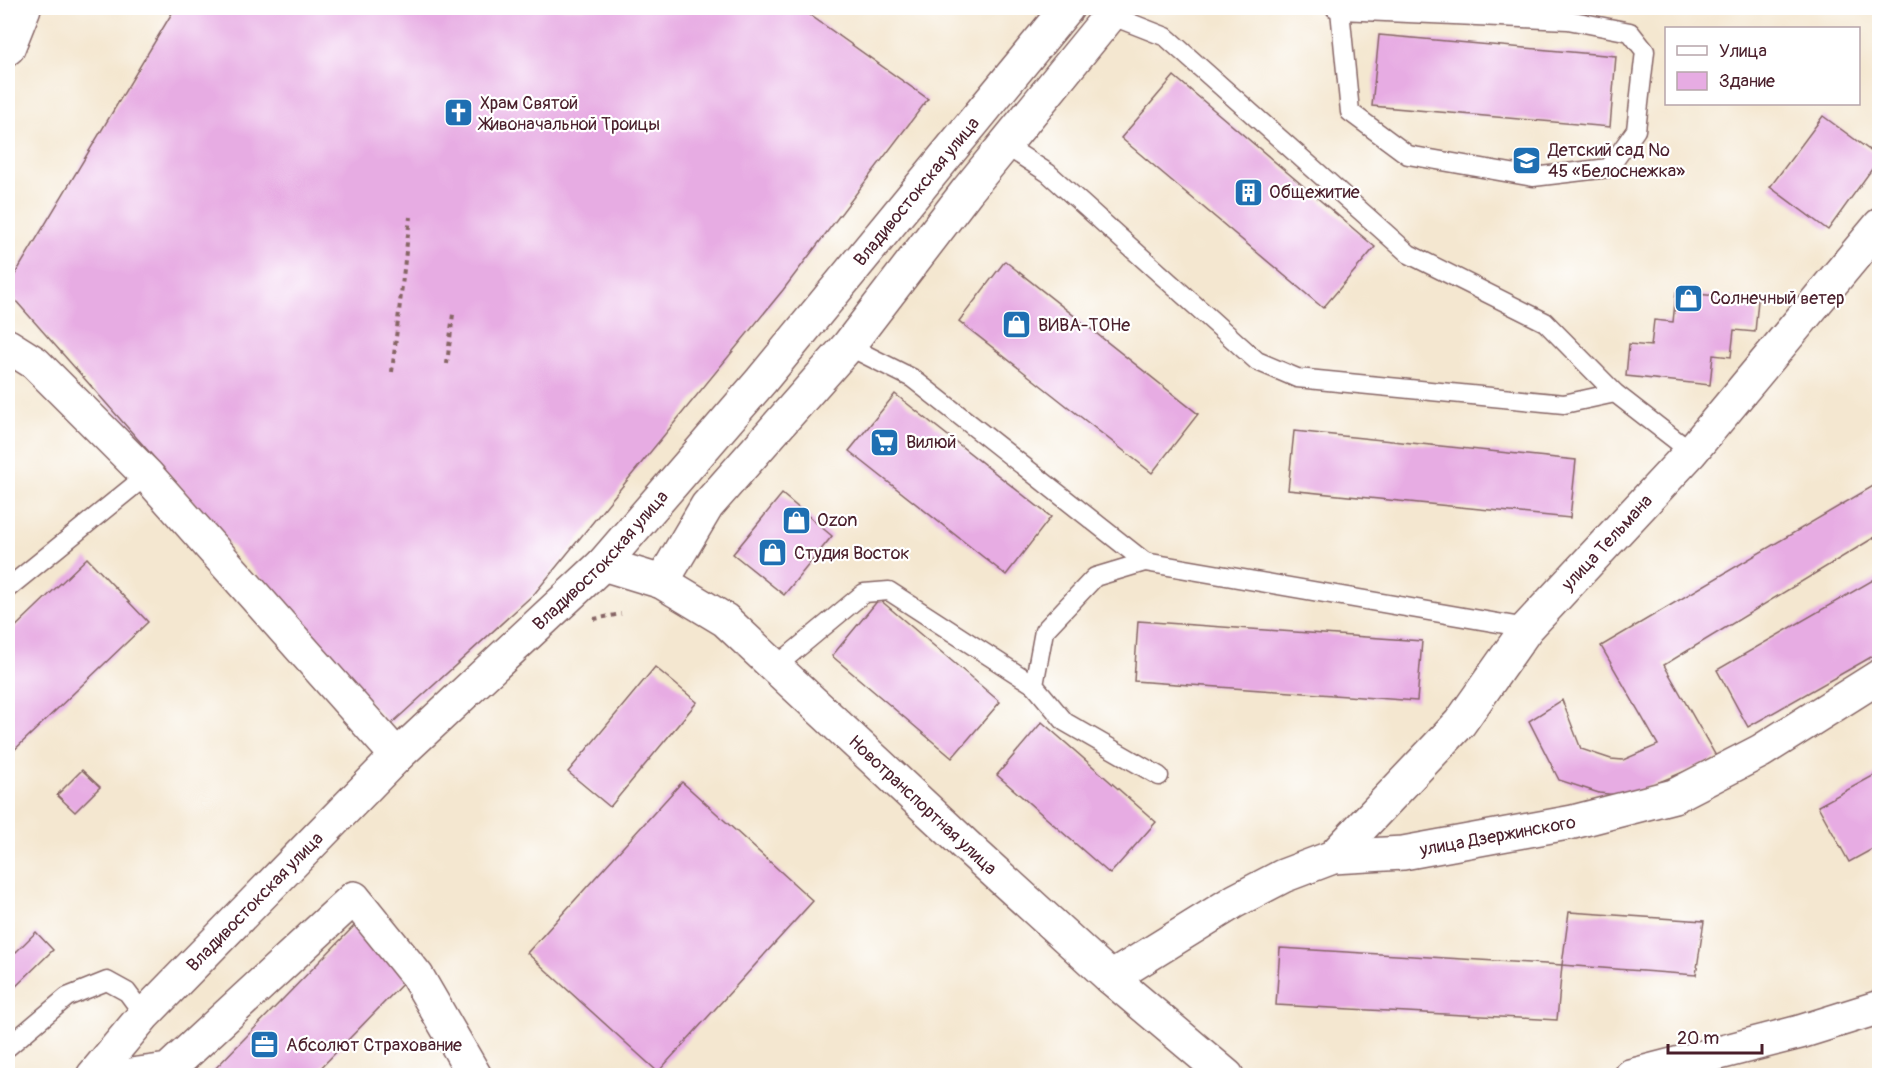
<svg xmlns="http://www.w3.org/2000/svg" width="1887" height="1083" font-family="Pangolin,sans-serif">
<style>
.building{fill:#e7ace3}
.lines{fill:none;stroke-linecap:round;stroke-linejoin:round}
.lane-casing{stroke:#866565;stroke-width:21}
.street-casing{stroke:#866565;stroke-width:36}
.primary-casing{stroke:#866565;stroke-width:36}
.path{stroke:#866565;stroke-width:4;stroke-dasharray:4.5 4.5;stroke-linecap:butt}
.lane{stroke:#fff;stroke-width:18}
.street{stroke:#fff;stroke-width:33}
.primary{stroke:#fff;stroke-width:33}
.labels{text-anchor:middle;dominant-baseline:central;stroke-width:4.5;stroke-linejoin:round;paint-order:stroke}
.poi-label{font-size:18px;fill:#4a1f2b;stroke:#fff;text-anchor:start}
.street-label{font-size:18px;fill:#4a1f2b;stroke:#fff}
</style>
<rect width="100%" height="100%" fill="#fff"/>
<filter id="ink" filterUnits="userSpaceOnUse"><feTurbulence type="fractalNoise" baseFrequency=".0167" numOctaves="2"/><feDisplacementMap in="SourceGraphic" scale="12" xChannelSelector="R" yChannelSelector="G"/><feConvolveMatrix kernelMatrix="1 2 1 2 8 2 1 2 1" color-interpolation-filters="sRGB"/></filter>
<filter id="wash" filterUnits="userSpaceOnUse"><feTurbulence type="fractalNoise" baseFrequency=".008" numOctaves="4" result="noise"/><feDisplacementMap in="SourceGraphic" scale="24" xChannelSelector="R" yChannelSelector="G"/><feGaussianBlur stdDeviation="1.35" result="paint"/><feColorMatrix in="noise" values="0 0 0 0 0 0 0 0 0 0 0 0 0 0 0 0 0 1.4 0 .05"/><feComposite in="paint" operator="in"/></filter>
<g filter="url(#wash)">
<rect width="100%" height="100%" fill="#f4e7d0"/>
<g id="blocks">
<!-- building -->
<g class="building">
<polygon points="175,8 800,8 928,99 783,290 535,593 390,725 8,292 8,286"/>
<polygon points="1379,35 1616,56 1610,127 1372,106"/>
<polygon points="1174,76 1375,247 1323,308 1121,138"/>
<polygon points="1823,116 1880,158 1828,230 1770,187"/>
<polygon points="1005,261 1198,414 1152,473 959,321"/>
<polygon points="1676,292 1758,300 1755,332 1734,330 1731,357 1713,355 1710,385 1626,376 1629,344 1651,346 1654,320 1673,322"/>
<polygon points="895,394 1051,517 1006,575 849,451"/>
<polygon points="1294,431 1576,460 1570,518 1288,490"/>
<polygon points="1880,482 1880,534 1664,665 1717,758 1626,796 1599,793 1559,780 1529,721 1562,700 1581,749 1611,759 1623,760 1658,745 1601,646"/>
<polygon points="782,494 832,536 784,595 733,554"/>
<polygon points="87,558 148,622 8,756 8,634"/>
<polygon points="1880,576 1880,652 1748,727 1717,670"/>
<polygon points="879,599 1000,702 952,758 832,656"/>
<polygon points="1138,621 1422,641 1417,701 1134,681"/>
<polygon points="655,667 697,702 610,807 568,772"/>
<polygon points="1042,722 1156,822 1110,874 997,775"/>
<polygon points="82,770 100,787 75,812 57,795"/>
<polygon points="1880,772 1880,845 1849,862 1818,806"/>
<polygon points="682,782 813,901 658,1072 527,953"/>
<polygon points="1569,912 1704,921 1696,975 1562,965"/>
<polygon points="356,924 410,976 313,1076 208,1076"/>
<polygon points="36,932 53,950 8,994 8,960"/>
<polygon points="1280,948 1562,965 1557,1020 1276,1005"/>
</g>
</g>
</g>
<g filter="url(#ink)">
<use href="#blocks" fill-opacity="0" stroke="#866565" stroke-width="1.5"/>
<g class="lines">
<defs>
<g id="lane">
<polyline points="1335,8 1340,10 1568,20 1630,32 1645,51 1636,130 1609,168 1533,177 1408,155 1350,112 1340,10"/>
<polyline points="1110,15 1166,37 1409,254 1545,322 1615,393 1691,452"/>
<polyline points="1005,145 1048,173 1257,361 1297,378 1564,404 1615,393"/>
<polyline points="848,346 912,378 1145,562"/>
<polyline points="8,588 147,475"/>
<polyline points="775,667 864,593 889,591 1034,685"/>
<polyline points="1159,776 1065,722 1034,685 1044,631 1095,577 1145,562 1527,628"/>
<polyline points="8,1047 67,997 107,981 127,992 144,1015"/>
</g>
<g id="street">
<polyline points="8,346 35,363 147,475 397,756"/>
<path id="s1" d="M603,564L662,582L725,620L974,853L1111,978L1227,1076"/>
<polyline points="662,582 707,506 848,346 967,191 1116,8"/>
<path id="s2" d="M1333,857L1460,723L1527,628L1691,452L1880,225"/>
<path id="s3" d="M1111,978L1235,901L1283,876L1333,857L1403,853L1573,822L1674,796L1761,751L1880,676"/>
<path id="s4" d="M93,1076L144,1015L397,756L603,564L761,381L1067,8"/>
<polyline points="123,1076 168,1070 354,898 417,976 475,1076"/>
<polyline points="1630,1076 1800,1032 1880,1007"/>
</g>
<polyline id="primary" points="8,48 24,8"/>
</defs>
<!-- lane casing -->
<use href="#lane" class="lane-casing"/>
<!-- street casing -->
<use href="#street" class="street-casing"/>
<!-- primary casing -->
<use href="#primary" class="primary-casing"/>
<!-- path -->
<g class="path">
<polyline points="447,364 453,314"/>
<polyline points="392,372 410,217"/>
<polyline points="594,619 621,614"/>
</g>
<!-- lane -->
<use href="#lane" class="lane"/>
<!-- street -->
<use href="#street" class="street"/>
<!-- primary -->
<use href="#primary" class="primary"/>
</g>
</g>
<!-- icons -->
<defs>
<symbol id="church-square" viewBox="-11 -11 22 22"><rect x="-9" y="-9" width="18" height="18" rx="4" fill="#1f6fb2" stroke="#fff"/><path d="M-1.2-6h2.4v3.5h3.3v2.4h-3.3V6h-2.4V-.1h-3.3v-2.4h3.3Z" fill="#fff"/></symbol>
<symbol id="school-square" viewBox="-11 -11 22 22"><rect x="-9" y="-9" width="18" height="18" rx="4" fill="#1f6fb2" stroke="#fff"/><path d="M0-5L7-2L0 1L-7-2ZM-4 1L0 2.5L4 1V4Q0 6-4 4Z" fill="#fff"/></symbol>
<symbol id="building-square" viewBox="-11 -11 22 22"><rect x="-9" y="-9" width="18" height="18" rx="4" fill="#1f6fb2" stroke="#fff"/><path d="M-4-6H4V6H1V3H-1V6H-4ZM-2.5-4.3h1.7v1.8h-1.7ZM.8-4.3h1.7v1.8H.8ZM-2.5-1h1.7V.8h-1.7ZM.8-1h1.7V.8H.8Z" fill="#fff"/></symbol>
<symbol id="shop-square" viewBox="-11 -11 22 22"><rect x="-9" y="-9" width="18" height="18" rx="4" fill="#1f6fb2" stroke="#fff"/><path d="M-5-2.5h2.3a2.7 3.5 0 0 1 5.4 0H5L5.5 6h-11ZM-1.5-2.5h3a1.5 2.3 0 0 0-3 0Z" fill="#fff"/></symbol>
<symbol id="supermarket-square" viewBox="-11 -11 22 22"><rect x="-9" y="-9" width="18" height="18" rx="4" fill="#1f6fb2" stroke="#fff"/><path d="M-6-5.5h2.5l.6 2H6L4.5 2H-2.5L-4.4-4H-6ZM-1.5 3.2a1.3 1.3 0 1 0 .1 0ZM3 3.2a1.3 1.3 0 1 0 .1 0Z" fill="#fff"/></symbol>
<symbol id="office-square" viewBox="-11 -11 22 22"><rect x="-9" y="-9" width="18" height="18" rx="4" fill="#1f6fb2" stroke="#fff"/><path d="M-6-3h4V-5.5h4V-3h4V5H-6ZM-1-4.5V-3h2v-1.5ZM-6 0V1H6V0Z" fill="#fff"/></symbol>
</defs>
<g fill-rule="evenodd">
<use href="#church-square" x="442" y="96" width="33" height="33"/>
<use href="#school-square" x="1510" y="144" width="33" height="33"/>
<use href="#building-square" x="1232" y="176" width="33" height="33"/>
<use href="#shop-square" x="1672" y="282" width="33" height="33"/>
<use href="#shop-square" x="1000" y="308" width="33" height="33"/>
<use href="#supermarket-square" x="868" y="426" width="33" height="33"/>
<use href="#shop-square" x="780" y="504" width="33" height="33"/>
<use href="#shop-square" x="756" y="536" width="33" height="33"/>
<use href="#office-square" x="248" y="1028" width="33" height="33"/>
</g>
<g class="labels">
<!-- poi labels -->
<g class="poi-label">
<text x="480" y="103">Храм Святой<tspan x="480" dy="21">Живоначальной Троицы</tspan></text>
<text x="1548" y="150">Детский сад №<tspan x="1548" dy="21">45 «Белоснежка»</tspan></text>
<text x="1269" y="192">Общежитие</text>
<text x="1710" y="298">Солнечный ветер</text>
<text x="1038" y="325">ВИВА-ТОНе</text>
<text x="906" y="442">Вилюй</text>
<text x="817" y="520">Ozon</text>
<text x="794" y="553">Студия Восток</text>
<text x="286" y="1045">Абсолют Страхование</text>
</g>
<!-- street labels -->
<g class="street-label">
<text stroke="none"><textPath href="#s4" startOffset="1210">Владивостокская улица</textPath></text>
<text stroke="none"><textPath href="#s2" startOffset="418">улица Тельмана</textPath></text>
<text stroke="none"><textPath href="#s4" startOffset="724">Владивостокская улица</textPath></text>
<text stroke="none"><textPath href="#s1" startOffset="406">Новотранспортная улица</textPath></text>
<text stroke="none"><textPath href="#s3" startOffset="420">улица Дзержинского</textPath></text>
<text stroke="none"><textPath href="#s4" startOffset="238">Владивостокская улица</textPath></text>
</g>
</g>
<!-- margin -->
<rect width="1887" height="1083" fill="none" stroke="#fff" stroke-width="30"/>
<!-- legend -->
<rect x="1665" y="27" width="195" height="78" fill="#ffffff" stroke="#b7a5aa" stroke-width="1.5"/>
<rect x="1677" y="46" width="30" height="9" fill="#ffffff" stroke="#b7a5aa" stroke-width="1.5"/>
<text x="1719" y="57" font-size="18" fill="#4a1f2b">Улица</text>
<rect x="1677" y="72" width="30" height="18" fill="#e7ace3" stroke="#b7a5aa" stroke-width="1.5"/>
<text x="1719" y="87" font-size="18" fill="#4a1f2b">Здание</text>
<!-- scale -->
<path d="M1668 1044v9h94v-9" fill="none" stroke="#4a1f2b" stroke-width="3"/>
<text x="1677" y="1044" font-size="18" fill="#4a1f2b" stroke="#ffffff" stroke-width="4.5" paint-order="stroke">20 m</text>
</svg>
